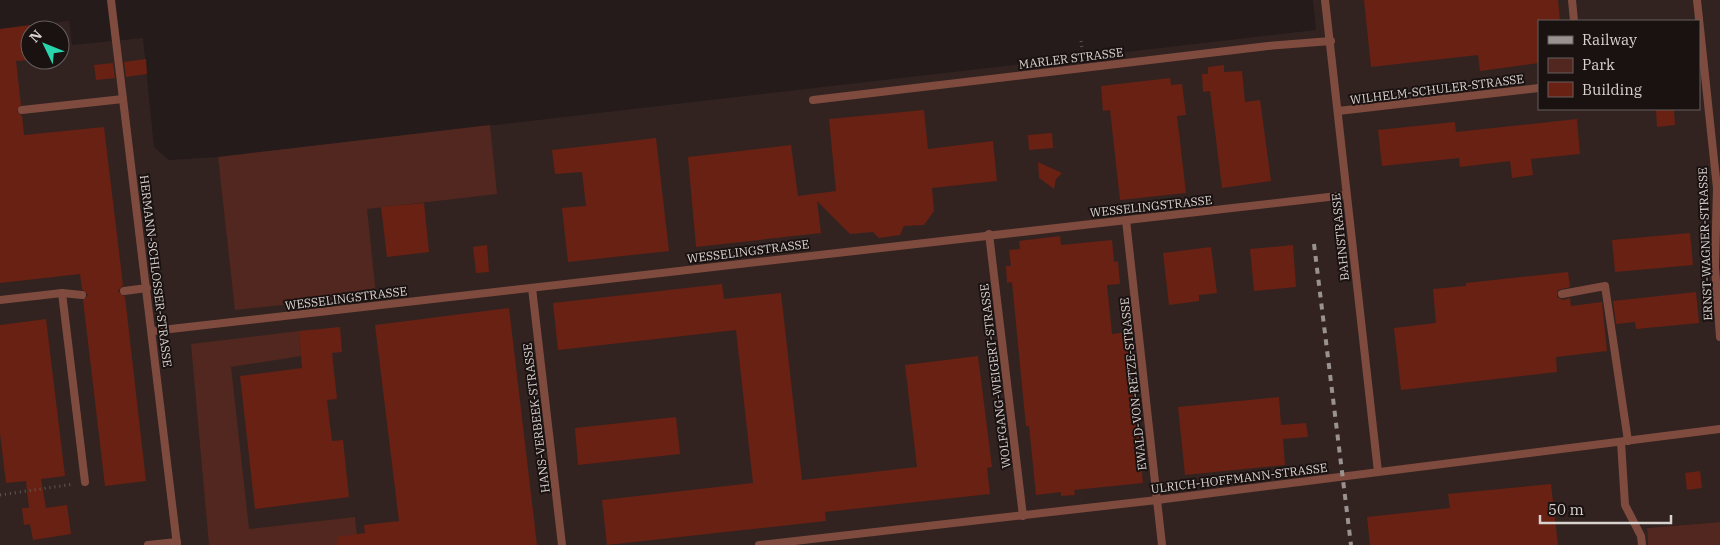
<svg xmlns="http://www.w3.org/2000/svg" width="1720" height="545" font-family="'IBM Plex Serif',serif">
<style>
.built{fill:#322320;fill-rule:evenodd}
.green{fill:#52271f}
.building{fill:#692113}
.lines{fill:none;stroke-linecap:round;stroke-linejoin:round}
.path{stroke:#5f5756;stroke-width:3;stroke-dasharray:1 4;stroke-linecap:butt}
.service{stroke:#7f4b3f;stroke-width:8}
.rail{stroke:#999290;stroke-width:4;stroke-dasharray:6 6;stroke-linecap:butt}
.labels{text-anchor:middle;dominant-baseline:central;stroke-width:4;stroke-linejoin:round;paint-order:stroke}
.street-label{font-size:12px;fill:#d8d2d0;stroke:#1a1211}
</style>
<rect width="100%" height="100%" fill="#241b1a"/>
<!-- built -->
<path class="built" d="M1313,0H1720V522L1647,528L1648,545H0V29L69,21L72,45L143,38L154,147L169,160L218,157L1316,30ZM1539,21H1699V109H1539ZM30,30H60V60H30Z"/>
<!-- green -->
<g class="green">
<polygon points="490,125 497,194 367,209 376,295 235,310 218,157"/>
<polygon points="299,331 301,356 231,367 249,529 355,517 358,545 209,545 191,344"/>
<polygon points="1720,522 1720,545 1648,545 1647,528"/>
</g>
<!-- building -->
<g class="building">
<polygon points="1364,0 1558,0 1560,21 1539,21 1539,63 1480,71 1478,55 1371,67"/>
<polygon points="30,25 30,60 16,61 21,105 17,111 22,116 24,135 104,127 123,285 118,291 125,297 146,481 105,486 83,300 88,295 82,289 80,274 0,283 0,29"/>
<polygon points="146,59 147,74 126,77 124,62"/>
<polygon points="113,63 115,78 96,80 94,65"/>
<polygon points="1224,65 1224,72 1242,71 1245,102 1260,100 1271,181 1222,188 1210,91 1203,92 1202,74 1208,74 1208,67"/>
<polygon points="1170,78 1171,85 1182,84 1186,115 1177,116 1186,193 1120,200 1110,110 1103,111 1101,86"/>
<polygon points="1656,109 1674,109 1675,125 1657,127"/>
<polygon points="924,110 928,149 993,141 997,181 932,188 934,211 924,225 904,226 900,235 879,238 873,232 850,234 817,201 821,233 696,247 688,157 791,145 798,196 836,191 829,119"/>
<polygon points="1577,119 1580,154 1531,159 1533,175 1512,178 1510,161 1460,167 1459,158 1382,166 1378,130 1455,122 1456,132"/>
<polygon points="1052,133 1053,148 1029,150 1028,135"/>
<polygon points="656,138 669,251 568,262 562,208 586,206 582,172 555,174 552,150"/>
<polygon points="1038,162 1062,173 1056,179 1054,189 1039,178"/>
<polygon points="424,203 429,252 387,257 381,207"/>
<polygon points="1690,233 1693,265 1615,272 1612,240"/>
<polygon points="1060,236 1061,245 1112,240 1114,262 1118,261 1120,284 1107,285 1112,334 1128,332 1143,483 1074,490 1075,495 1061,496 1061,492 1036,495 1029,426 1026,426 1022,386 1012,282 1007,283 1006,266 1011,266 1009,250 1020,249 1019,241"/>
<polygon points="487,245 489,272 476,273 473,247"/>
<polygon points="1293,245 1296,287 1254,291 1250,249"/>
<polygon points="1211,247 1217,293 1199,295 1199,301 1169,305 1163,253"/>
<polygon points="1568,272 1570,287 1558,290 1557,297 1563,300 1570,298 1571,306 1602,302 1607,351 1556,357 1557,372 1401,390 1394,328 1436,323 1433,289 1466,286 1466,283"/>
<polygon points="722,284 724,299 781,293 802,480 917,467 905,365 978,356 992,467 987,468 990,494 825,512 826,521 607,545 602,500 753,483 736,330 558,350 553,303"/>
<polygon points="1696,292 1699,323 1636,329 1635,322 1616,324 1613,301"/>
<polygon points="509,308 537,545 338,545 337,537 365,533 364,525 399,521 375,325"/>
<polygon points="46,319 65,476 41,479 46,508 67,505 71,534 33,540 30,524 24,525 22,508 29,508 26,481 6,483 0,433 0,325"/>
<polygon points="340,327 342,352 332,353 337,399 327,400 332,441 343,440 349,497 255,509 240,376 302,368 299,331"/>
<polygon points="1279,397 1281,425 1306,423 1308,437 1283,439 1285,465 1185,475 1178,407"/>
<polygon points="676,417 680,454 578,465 575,428"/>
<polygon points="1700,471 1702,488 1687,490 1685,473"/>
<polygon points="1551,484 1558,545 1370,545 1367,517 1450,508 1448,494"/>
</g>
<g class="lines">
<!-- path -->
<g class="path">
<polyline points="1081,41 1083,58"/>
<polyline points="0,495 74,484"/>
</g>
<!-- service -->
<g class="service">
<polyline points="111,0 177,545"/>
<polyline points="1325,0 1378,472"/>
<polyline points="1572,0 1574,21"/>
<polyline points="1697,0 1717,188 1715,267 1720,337"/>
<polyline points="813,100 1268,46 1331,41"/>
<polyline points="22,110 123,99"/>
<polyline points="1338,111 1539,88"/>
<polyline points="1126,220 1162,545"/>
<polyline points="989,234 1023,516"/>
<polyline points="532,288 562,545"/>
<polyline points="124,291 147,288"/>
<polyline points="62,293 85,482"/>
<polyline points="1562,294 1605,286 1628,441"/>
<polyline points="0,300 62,293 82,295"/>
<polyline points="153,331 1346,195"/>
<polyline points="1621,442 1625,505 1641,536 1642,545"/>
<polyline points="148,545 177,542"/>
<polyline points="759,545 1157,500 1720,429"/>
</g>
<!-- rail -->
<polyline class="rail" points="1314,244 1351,545"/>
</g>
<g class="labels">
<!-- street labels -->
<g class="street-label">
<text transform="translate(1071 58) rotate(-7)">MARLER STRASSE</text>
<text transform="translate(1437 89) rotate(-7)">WILHELM-SCHULER-STRASSE</text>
<text transform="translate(1151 206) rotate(-6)">WESSELINGSTRASSE</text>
<text transform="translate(1340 237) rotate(-96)">BAHNSTRASSE</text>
<text transform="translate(1705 244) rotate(-92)">ERNST-WAGNER-STRASSE</text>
<text transform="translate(748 251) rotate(-7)">WESSELINGSTRASSE</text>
<text transform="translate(156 271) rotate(83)">HERMANN-SCHLOSSER-STRASSE</text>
<text transform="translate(346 298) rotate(-7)">WESSELINGSTRASSE</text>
<text transform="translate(995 376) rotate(-97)">WOLFGANG-WEIGERT-STRASSE</text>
<text transform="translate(1133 384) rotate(-96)">EWALD-VON-RETZE-STRASSE</text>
<text transform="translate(536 418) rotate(-97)">HANS-VERBEEK-STRASSE</text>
<text transform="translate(1239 478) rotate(-7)">ULRICH-HOFFMANN-STRASSE</text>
</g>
</g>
<!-- legend -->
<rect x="1538" y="20" width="162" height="90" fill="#1a1211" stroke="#665f5d"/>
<rect x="1548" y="36" width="25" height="8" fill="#999290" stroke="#665f5d"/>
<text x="1582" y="45" font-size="15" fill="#d8d2d0">Railway</text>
<rect x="1548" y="58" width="25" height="15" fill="#52271f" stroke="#665f5d"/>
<text x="1582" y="70" font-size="15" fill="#d8d2d0">Park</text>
<rect x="1548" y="82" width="25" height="15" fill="#692113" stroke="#665f5d"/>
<text x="1582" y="95" font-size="15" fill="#d8d2d0">Building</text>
<!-- north arrow -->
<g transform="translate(45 45) rotate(313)"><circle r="24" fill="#1a1211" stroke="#665f5d"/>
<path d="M0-4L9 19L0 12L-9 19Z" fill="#29d5ac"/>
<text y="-8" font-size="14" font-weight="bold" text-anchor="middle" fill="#d8d2d0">N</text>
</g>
<!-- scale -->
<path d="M1540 515v8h131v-8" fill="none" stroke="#d8d2d0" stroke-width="2.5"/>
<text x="1548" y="515" font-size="15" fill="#d8d2d0" stroke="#1a1211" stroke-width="4" paint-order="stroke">50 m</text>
</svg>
